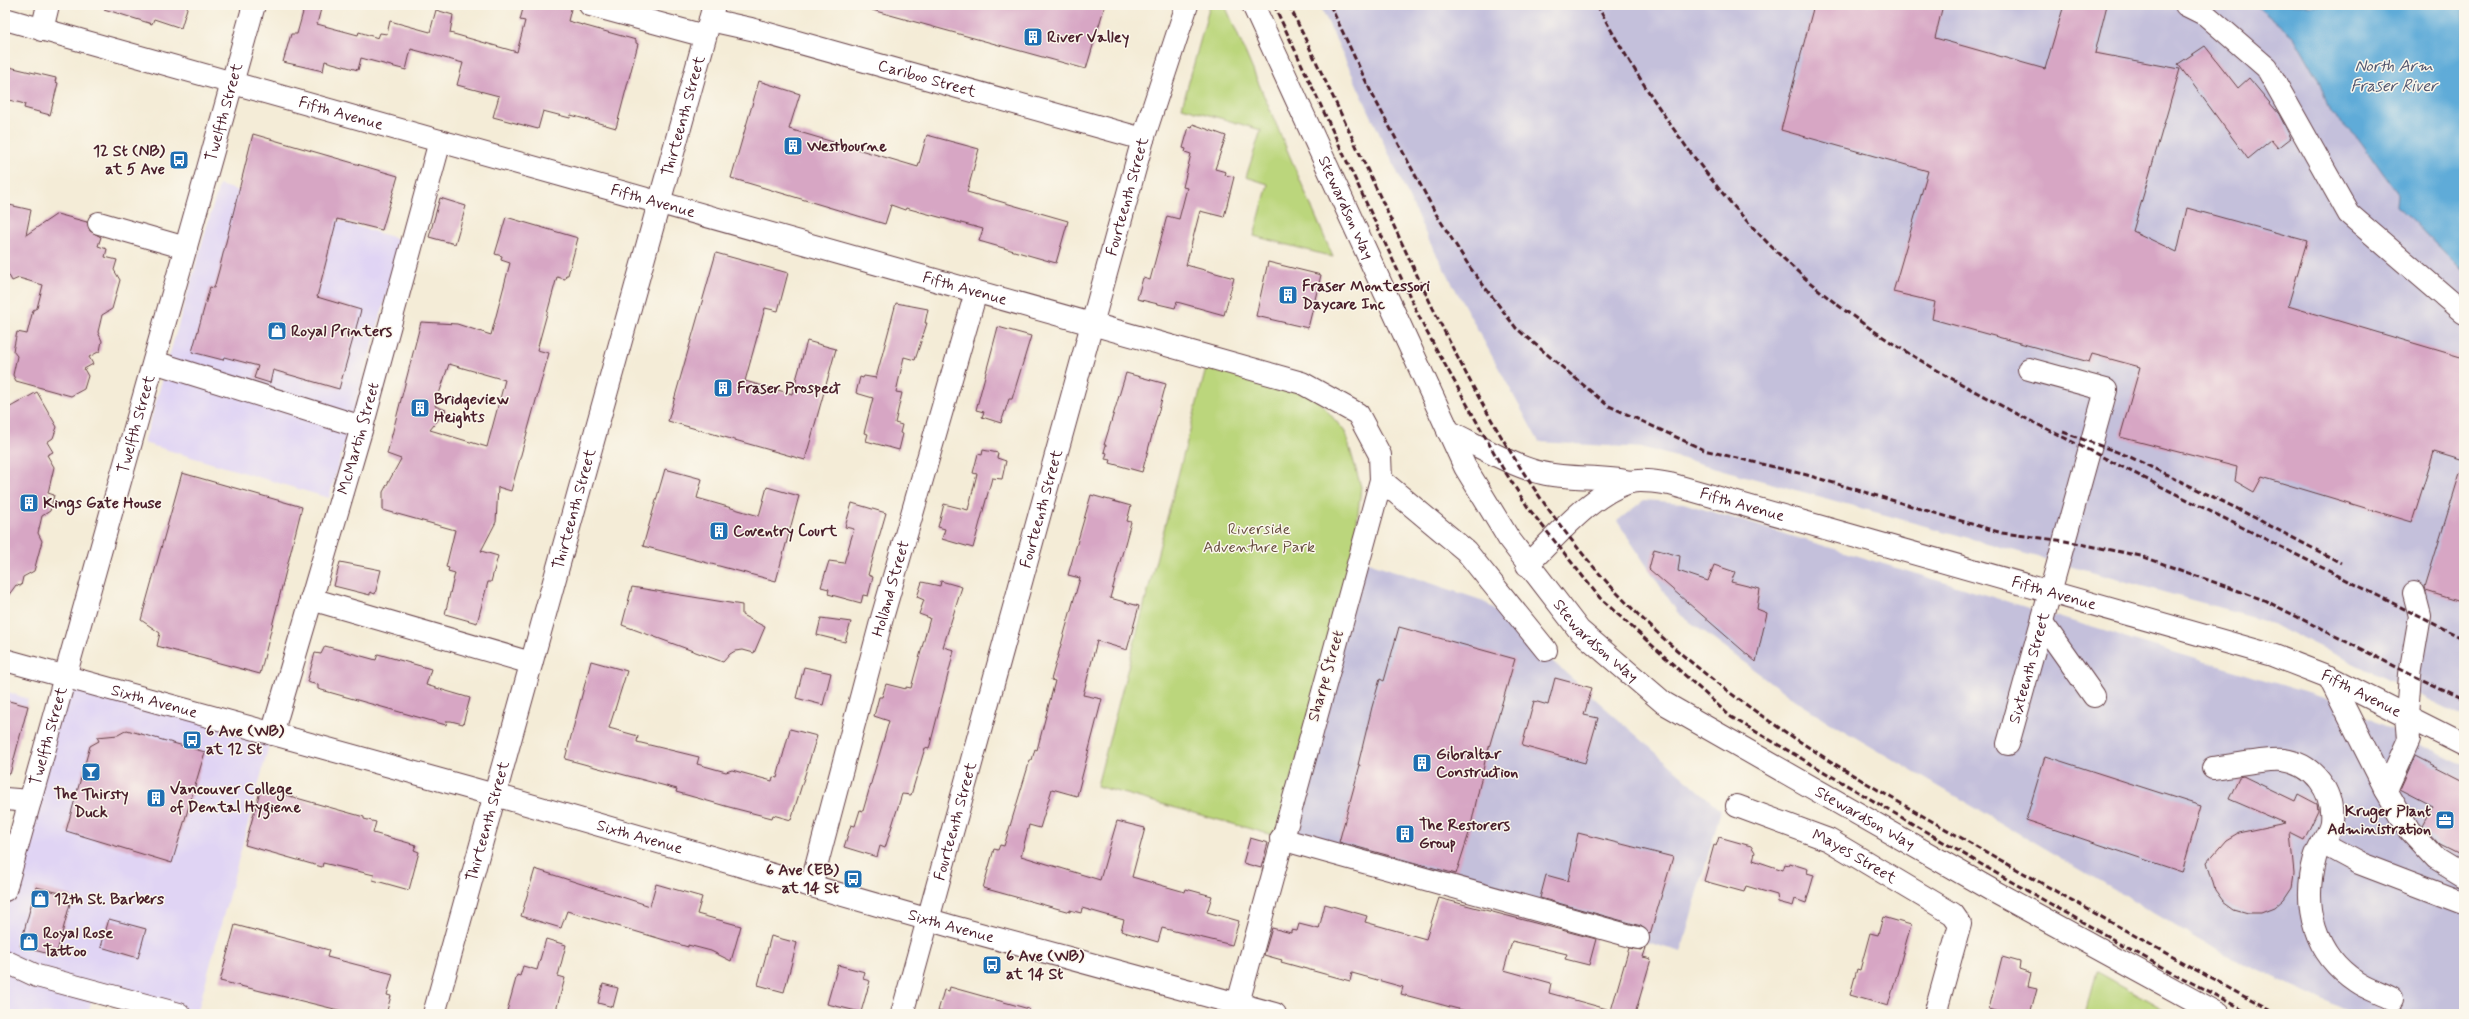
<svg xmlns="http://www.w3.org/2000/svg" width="2469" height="1019" font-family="Mynerve,sans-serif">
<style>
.built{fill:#e0d4f4}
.industrial{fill:#c4c0db}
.green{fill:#bbd67c;stroke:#827a54}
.water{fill:#5fabd8;stroke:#546582}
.building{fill:#d7a6c4;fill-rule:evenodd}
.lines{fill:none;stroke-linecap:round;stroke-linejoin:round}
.minor-casing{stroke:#643e45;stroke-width:24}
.major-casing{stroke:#643e45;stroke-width:24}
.minor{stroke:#fff;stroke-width:22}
.major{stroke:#fff;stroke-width:22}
.rail{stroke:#4a1f2b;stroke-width:3;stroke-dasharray:6 3;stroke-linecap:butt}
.labels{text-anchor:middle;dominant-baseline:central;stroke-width:3;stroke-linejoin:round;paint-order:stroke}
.poi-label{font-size:16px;font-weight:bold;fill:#4a1f2b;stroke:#fbf7ec;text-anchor:start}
.street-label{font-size:16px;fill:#4a1f2b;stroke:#fbf7ec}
.park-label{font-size:16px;fill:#664d3f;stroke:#fbf7ec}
.water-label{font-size:17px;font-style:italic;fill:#525770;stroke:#fbf7ec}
</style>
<rect width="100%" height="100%" fill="#fbf7ec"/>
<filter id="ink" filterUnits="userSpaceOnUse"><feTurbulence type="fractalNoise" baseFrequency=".025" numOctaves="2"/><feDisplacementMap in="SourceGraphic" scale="8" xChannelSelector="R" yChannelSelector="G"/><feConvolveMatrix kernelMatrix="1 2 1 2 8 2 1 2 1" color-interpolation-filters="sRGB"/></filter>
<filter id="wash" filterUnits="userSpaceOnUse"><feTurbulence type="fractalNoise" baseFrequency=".012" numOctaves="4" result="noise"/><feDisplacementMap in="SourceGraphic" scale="16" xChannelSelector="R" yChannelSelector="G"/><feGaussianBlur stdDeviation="0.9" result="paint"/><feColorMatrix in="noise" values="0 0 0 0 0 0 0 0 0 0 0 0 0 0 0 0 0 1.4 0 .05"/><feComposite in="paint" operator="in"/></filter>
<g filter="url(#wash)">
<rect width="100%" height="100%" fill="#f4ecd7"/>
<!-- built -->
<g class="built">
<polygon points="219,185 402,240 329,498 144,443"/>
<polygon points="65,677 272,734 197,1014 179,1014 94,992 88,1014 5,1014 5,890"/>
<polygon points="5,691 28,699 5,784"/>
</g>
<!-- industrial -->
<g class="industrial">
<polygon points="1320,5 2255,5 2294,37 2318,79 2330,112 2361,142 2398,194 2398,205 2464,273 2464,717 2264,620 1644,448 1539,442 1428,239"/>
<polygon points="1644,500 1683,503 2334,701 2464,765 2464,1014 2352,1014 2222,953 1824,719 1789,696 1678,613 1617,521"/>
<polygon points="1353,557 1484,601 1721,810 1681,952 1277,836"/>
</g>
<!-- green -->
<g class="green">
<polygon points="1210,5 1225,5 1333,257 1254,236 1268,184 1246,177 1261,130 1182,107"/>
<polygon points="1209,357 1303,382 1345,432 1361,487 1353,557 1276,836 1097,786"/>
<polygon points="2096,971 2172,1014 2085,1014"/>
</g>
<!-- water -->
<polygon class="water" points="2255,5 2464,5 2464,273 2397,205 2398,194 2361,142 2330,112 2318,79 2294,37"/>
<g id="blocks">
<!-- building -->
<g class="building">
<polygon points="105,5 188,5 181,28 154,19 152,24 104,9"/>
<polygon points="305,5 322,5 317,24 358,35 359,32 378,38 380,33 387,34 390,21 430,32 436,10 453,15 450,33 517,52 525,21 520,20 524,5 572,5 568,21 636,40 636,43 638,44 616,128 571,115 570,118 543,111 538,129 493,117 499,96 457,85 463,63 411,49 406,70 361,58 358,70 325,61 323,71 283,62 291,34 297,34"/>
<polygon points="873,5 1105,5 1086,69 872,10"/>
<polygon points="1814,5 1943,5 1935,38 2045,69 2064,5 2107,5 2095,53 2180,69 2133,231 2177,252 2187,208 2307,241 2288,306 2464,358 2464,461 2434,452 2412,522 2262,477 2254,492 2235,481 2237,467 2120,437 2140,367 2092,354 2089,362 1932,319 1935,302 1893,292 1928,171 1781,130"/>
<polygon points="2205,46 2238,88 2249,78 2279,114 2291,138 2278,148 2271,140 2248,159 2178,64"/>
<polygon points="5,66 56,78 55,82 58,83 50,115 24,108 25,104 5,99"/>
<polygon points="759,81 800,94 789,129 918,167 927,135 979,149 967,192 1068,221 1056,263 979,241 983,229 906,208 905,210 891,205 885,224 731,178"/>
<polygon points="1193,124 1226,136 1215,169 1226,172 1225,175 1234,177 1224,217 1200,211 1186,265 1234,278 1224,315 1177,302 1175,308 1137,299 1143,278 1150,280 1167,216 1179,219 1187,188 1183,187 1191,154 1185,152 1186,149 1183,148 1189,127 1192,128"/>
<polygon points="253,134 398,176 382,230 337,219 317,297 361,310 339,389 273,370 270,383 254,378 258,366 224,357 223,360 192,352 210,287 214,288 219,270"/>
<polygon points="440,198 466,206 455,244 429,237"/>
<polygon points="5,204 31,210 26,235 57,214 87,222 90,231 101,237 98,246 107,249 105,257 117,260 114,270 120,280 112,309 102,315 98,332 102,341 100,351 89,357 93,364 84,369 88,376 84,389 71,396 16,381 13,375 17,356 13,351 17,332 27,334 33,310 37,308 43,285 19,278 12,281 5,268"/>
<path d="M506,217L578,238L568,275H566L565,279L557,277L537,350L549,353L511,491L498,487L496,522L481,551L498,556L491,582H488L477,623L445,614L455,573L448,571L449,568L446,567L455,530L383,510V492L401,459L387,454L421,322L457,324L491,335L510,263L501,260L502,256L495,254ZM449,364L505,380L487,447L430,430L446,410L435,406Z"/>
<polygon points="716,253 788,273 778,311 765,308 745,381 792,394 807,341 836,349 805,460 668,421"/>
<polygon points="1268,262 1321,275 1308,328 1256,316"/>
<polygon points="896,303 928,309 925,323 927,323 915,360 904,357 896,392 902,393 895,423 902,425 900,433 903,434 899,450 866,441 868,434 864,433 873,398 856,393 860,377 863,378 864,376 876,378"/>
<polygon points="998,327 1031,336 1012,399 1009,399 1001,423 982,417 984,412 976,410"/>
<polygon points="1126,373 1166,384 1142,472 1110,463 1111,460 1105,459 1107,453 1104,452 1106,445 1104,445"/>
<polygon points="37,392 57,427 53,438 47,442 53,452 47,455 54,467 48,493 54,495 50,511 42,516 38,533 42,541 34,571 23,577 21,586 16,585 5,600 5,410"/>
<polygon points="983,450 998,453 997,458 1006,461 1002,479 992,478 973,548 942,539 945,529 938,527 944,504 968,510 977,474 973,473 978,454 982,455"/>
<polygon points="665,469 702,479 697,498 759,516 767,487 799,496 776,581 643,546"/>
<polygon points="182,473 302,507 260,674 157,646 160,633 141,620"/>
<polygon points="2460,473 2464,474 2464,603 2426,591 2425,587"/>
<polygon points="1091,495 1131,506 1127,521 1131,522 1110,598 1139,606 1127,650 1097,641 1083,695 1102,699 1077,796 1052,789 1040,828 1029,825 1021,856 1100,880 1117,821 1145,828 1132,877 1185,892 1186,889 1212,896 1207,912 1239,921 1232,945 1162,928 1158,942 1121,931 1124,920 1082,908 1081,913 1070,910 1070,912 983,888 994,849 998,850 1000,845 1004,846 1030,760 1032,760 1035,749 1037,750 1055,681 1051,680 1080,578 1068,575"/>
<polygon points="852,503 886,513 868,575 873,577 868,596 863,595 861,603 828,594 829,589 821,587 829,561 844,563 854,529 845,527"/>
<polygon points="1654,549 1680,556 1678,571 1708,581 1714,565 1735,572 1731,582 1760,589 1757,609 1767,613 1756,662 1649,569"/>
<polygon points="340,562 381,570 375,594 370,592 370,595 334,586"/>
<polygon points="941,581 962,587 943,647 954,650 952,659 929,749 925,748 911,795 902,794 885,848 880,846 877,857 844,847 851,825 855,826 860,810 863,811 889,721 874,716 879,697 882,697 886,684 906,689 906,687 911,688 930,618 919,614 924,600 917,597 922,582 940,586"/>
<polygon points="632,587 742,605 742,615 765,627 754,653 743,650 735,651 730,654 723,662 622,625"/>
<polygon points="821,618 851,622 845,642 817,635"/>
<polygon points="1399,627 1515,659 1485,761 1470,830 1456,874 1339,842 1360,765 1358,765 1372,707 1380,679 1384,681"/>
<polygon points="325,646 376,660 378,654 431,669 426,685 470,698 463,724 451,721 447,721 446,725 318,689 318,685 307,682 315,653 321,654"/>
<polygon points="591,661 627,671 609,728 638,736 637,742 699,757 697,764 726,772 732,770 772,781 773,777 777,778 790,729 817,736 791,820 773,815 772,818 729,807 676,792 677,789 565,759"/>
<polygon points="804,667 831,673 823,705 796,698"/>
<polygon points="1555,678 1592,688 1584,715 1598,718 1585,763 1522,746 1534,701 1548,705"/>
<polygon points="5,700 28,706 10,774 5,773"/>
<polygon points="127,730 205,752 172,863 66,831 90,746 99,741 97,737 118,735"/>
<polygon points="2045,756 2201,806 2182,872 2026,820"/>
<polygon points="2415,756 2464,781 2464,857 2440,845 2422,826 2433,806 2400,789"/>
<polygon points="2243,776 2295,801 2298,794 2317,804 2318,811 2304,840 2290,833 2294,874 2292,887 2284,899 2274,908 2261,913 2248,913 2234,909 2223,901 2215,890 2207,862 2226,840 2238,833 2285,823 2229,799 2239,777"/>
<polygon points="261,788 364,817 364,819 376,822 373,833 416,845 414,850 419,852 409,890 373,880 374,875 323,863 322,867 245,845"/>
<polygon points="1578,833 1673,857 1650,934 1641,926 1540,898 1546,875 1568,881"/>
<polygon points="1719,837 1751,846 1755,852 1753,860 1783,870 1785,864 1788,865 1789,863 1808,869 1807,873 1814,875 1806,903 1795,899 1793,906 1778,902 1777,895 1746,886 1744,892 1704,881 1714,845 1716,846"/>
<polygon points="1250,838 1268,843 1261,868 1243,863"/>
<polygon points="535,869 650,906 656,884 702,897 697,914 741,926 731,961 711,951 688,945 688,947 567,911 561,928 521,916"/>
<polygon points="36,887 72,896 56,956 20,946"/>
<polygon points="1439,898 1596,939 1589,965 1565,959 1567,954 1512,941 1504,970 1551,983 1549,993 1607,1009 1606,1014 1477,1014 1401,994 1403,987 1352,973 1350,981 1281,962 1282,960 1264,955 1272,928 1291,933 1291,930 1297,931 1299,924 1319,929 1325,904 1367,916 1365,922 1426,939"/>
<polygon points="1883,917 1911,925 1888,1006 1850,995 1857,969 1860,970 1870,933 1878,935"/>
<polygon points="109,919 146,929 138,958 101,947"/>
<polygon points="235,925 329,950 327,957 393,974 387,995 391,996 386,1014 355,1014 220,981"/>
<polygon points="771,936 797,943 784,992 758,985"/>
<polygon points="546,939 566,945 558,976 565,978 555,1014 518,1014 507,1011 517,975 520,976 523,966 537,970"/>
<polygon points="1629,948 1641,950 1646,948 1643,957 1651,959 1635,1014 1610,1014"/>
<polygon points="2002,957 2020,962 2019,969 2031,973 2028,986 2037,988 2030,1014 2007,1014 1989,1009"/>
<polygon points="838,965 865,972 863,979 870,981 861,1012 827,1004"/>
<polygon points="603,984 618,988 613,1007 598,1003"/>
<polygon points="950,987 1029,1009 1028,1014 951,1014 938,1011 944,990 949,991"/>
</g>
</g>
</g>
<g filter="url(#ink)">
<use href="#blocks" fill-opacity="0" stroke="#643e45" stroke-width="1"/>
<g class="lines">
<defs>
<g id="minor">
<polyline points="590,5 705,36"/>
<polyline points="2186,5 2206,15 2267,68 2349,214 2464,313"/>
<path id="s1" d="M5,19L1302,383L1358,414L1380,455L1381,480L1238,1003"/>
<path id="s2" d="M710,20L751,29L1143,139"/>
<polyline points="42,30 48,5"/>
<polyline points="99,223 186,248"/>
<polyline points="154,362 362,427"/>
<path d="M1448,431C1475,444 1514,467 1542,473C1572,480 1601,475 1630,482"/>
<polyline points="1381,480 1466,551 1546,650"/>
<path id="s3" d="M1527,565C1556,537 1591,494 1630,482C1642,479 1657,482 1670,484L2272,655L2329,677L2464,745"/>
<polyline points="311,599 531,663"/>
<polyline points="2043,624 2094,696"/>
<path id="s4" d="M5,660L495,795L954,927L1275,1014"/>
<polyline points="2329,677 2386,790 2409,830 2436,859 2464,876"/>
<path id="s5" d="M272,734L362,427L440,141"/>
<path id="s6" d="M2008,744L2106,390L2029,369"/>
<path d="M2213,768C2230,766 2268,758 2283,760C2314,764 2334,792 2331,822C2329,835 2318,846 2315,858C2302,906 2314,954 2357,982C2367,989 2381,993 2392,999"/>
<polyline points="2386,790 2409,739 2407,716 2410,674 2420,616 2414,593"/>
<polyline points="5,799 30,801"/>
<path id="s7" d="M1737,806L1829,840L1953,914L1960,924L1935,1014"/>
<polyline points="1281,839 1638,938"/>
<polyline points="2322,843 2359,863 2464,903"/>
<path id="s8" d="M811,886L882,618L976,292"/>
<path id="s9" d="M5,890L254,5"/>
<polyline points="5,961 37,976 179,1014"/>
<path id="s10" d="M434,1014L714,5"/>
<path id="s11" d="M902,1014L1143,139L1187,5"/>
</g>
<g id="major">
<path id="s12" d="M1253,5L1465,467L1509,539L1579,630L1664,703L1995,892L2218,1014"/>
</g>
</defs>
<!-- minor casing -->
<use href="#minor" class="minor-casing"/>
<!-- major casing -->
<use href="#major" class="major-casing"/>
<!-- minor -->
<use href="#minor" class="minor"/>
<!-- major -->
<use href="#major" class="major"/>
<!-- rail -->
<g class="rail">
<polyline points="1274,5 1424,327 1502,467 1529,509 1600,598 1731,717 1996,873 2160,966 2251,1014"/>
<path d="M1289,5C1326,82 1363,160 1399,237C1453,352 1509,468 1592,565C1700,692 1845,772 1988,853C2084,907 2179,961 2276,1014"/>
<polyline points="1330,5 1371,92 1436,214 1471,269 1516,328 1607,405 1704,450 1807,475 2002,533 2065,541 2141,556 2264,600 2410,674 2464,699"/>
<path d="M1597,5C1661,121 1739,232 1847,312C1900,351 1957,382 2015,413L2464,639"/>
<polyline points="2063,432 2128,456 2238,509 2341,563"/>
</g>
</g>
</g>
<!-- icons -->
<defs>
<symbol id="building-square" viewBox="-11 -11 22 22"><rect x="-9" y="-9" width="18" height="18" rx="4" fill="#1f6fb2" stroke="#fbf7ec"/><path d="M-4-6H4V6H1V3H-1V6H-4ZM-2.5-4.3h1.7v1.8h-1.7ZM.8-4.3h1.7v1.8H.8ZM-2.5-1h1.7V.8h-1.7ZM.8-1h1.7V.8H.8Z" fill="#fff"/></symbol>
<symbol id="bus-square" viewBox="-11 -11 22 22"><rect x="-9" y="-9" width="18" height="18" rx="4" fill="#1f6fb2" stroke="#fbf7ec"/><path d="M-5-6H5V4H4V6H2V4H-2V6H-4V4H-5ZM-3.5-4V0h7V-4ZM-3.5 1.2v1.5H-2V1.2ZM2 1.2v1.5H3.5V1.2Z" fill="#fff"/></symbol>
<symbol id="shop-square" viewBox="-11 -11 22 22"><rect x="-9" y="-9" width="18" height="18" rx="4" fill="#1f6fb2" stroke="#fbf7ec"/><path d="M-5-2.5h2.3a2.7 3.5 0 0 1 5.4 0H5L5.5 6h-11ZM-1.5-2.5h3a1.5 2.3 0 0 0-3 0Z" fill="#fff"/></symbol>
<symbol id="bar-square" viewBox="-11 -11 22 22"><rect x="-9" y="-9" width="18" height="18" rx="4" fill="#1f6fb2" stroke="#fbf7ec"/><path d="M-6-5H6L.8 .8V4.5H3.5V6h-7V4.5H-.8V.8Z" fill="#fff"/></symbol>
<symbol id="office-square" viewBox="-11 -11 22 22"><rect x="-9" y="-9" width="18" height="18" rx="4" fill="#1f6fb2" stroke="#fbf7ec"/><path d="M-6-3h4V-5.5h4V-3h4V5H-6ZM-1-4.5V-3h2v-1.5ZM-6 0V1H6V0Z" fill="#fff"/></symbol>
</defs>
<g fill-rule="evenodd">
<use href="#building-square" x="1022" y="26" width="22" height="22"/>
<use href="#building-square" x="782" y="135" width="22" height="22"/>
<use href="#bus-square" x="168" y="149" width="22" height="22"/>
<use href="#building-square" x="1277" y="284" width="22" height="22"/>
<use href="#shop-square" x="266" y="320" width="22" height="22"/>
<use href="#building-square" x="712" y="377" width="22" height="22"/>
<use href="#building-square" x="409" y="397" width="22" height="22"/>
<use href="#building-square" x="18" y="492" width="22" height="22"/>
<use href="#building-square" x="708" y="520" width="22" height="22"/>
<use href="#bus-square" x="181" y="729" width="22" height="22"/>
<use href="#building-square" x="1411" y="752" width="22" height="22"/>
<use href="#bar-square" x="80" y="761" width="22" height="22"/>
<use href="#building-square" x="145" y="787" width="22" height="22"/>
<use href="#office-square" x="2434" y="809" width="22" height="22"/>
<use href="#building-square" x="1394" y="823" width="22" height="22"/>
<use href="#bus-square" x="842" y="868" width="22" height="22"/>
<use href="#shop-square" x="29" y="888" width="22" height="22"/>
<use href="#shop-square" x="18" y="931" width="22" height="22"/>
<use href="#bus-square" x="981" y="954" width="22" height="22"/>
</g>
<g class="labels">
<!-- poi labels -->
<g class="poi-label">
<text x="1047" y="37">River Valley</text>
<text x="807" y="146">Westbourne</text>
<text x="165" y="151" text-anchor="end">12 St (NB)<tspan x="165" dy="18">at 5 Ave</tspan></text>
<text x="1302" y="286">Fraser Montessori<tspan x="1302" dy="18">Daycare Inc</tspan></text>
<text x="291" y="331">Royal Printers</text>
<text x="737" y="388">Fraser Prospect</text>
<text x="434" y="399">Bridgeview<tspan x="434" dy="18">Heights</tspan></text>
<text x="43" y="503">Kings Gate House</text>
<text x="733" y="531">Coventry Court</text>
<text x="206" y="731">6 Ave (WB)<tspan x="206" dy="18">at 12 St</tspan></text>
<text x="1436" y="754">Gibraltar<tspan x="1436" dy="18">Construction</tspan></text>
<text x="170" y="789">Vancouver College<tspan x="170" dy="18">of Dental Hygiene</tspan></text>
<text x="91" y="794" text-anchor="middle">The Thirsty<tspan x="91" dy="18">Duck</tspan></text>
<text x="2431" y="811" text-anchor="end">Kruger Plant<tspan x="2431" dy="18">Administration</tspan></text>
<text x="1419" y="825">The Restorers<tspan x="1419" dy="18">Group</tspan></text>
<text x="839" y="870" text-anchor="end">6 Ave (EB)<tspan x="839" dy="18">at 14 St</tspan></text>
<text x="54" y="899">12th St. Barbers</text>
<text x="43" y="933">Royal Rose<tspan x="43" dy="18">Tattoo</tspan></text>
<text x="1006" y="956">6 Ave (WB)<tspan x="1006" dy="18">at 14 St</tspan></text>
</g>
<!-- street labels -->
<g class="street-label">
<text stroke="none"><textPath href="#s2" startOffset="225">Cariboo Street</textPath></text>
<text stroke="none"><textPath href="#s9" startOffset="808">Twelfth Street</textPath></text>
<text stroke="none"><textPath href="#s1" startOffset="349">Fifth Avenue</textPath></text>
<text stroke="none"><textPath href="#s10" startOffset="932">Thirteenth Street</textPath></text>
<text stroke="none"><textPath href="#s11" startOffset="848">Fourteenth Street</textPath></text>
<text stroke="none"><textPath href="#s1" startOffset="673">Fifth Avenue</textPath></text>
<text stroke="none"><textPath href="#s12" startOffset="223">Stewardson Way</textPath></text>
<text stroke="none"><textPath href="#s1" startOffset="997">Fifth Avenue</textPath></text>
<text stroke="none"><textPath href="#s9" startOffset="484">Twelfth Street</textPath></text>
<text stroke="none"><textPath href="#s5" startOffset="308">McMartin Street</textPath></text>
<text stroke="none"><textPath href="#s3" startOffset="249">Fifth Avenue</textPath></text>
<text stroke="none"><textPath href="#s11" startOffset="524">Fourteenth Street</textPath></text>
<text stroke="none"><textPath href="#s10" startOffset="524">Thirteenth Street</textPath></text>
<text stroke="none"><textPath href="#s8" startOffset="308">Holland Street</textPath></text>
<text stroke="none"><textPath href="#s3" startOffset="573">Fifth Avenue</textPath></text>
<text stroke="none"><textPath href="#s12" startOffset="727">Stewardson Way</textPath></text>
<text stroke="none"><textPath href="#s6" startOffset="79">Sixteenth Street</textPath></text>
<text transform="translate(1326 676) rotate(-74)">Sharpe Street</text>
<text stroke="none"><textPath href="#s3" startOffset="897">Fifth Avenue</textPath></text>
<text stroke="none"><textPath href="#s4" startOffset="155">Sixth Avenue</textPath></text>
<text stroke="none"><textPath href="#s9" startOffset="160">Twelfth Street</textPath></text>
<text stroke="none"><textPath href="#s12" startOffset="1051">Stewardson Way</textPath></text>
<text stroke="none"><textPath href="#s11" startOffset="200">Fourteenth Street</textPath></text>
<text stroke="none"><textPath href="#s10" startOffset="200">Thirteenth Street</textPath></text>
<text stroke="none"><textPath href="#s4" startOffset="659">Sixth Avenue</textPath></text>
<text stroke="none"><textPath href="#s7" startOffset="128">Mayes Street</textPath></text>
<text stroke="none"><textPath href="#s4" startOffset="983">Sixth Avenue</textPath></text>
</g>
<!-- park labels -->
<g class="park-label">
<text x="1259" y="529">Riverside<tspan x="1259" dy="18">Adventure Park</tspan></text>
</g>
<!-- water labels -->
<g class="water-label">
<text x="2394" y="66">North Arm<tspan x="2394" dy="20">Fraser River</tspan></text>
</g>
</g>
<!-- margin -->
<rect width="2469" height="1019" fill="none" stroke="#fbf7ec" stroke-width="20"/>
</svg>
